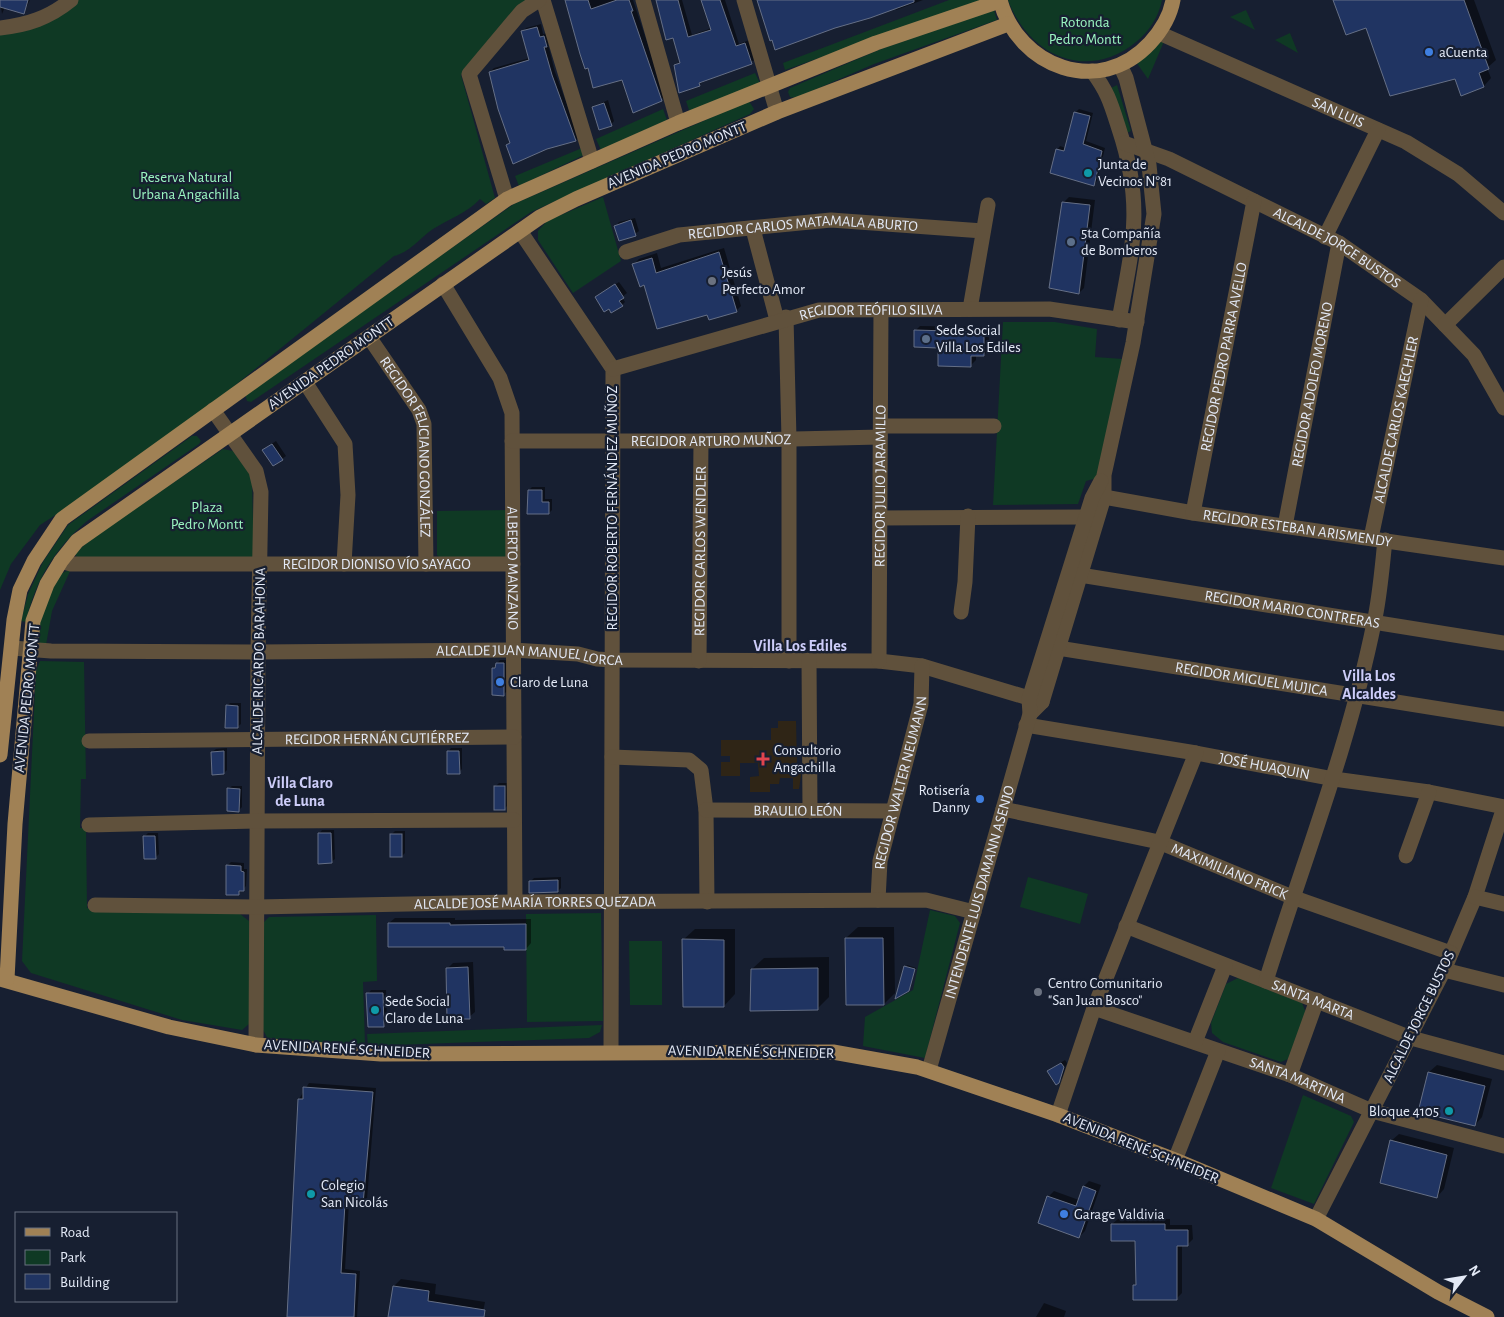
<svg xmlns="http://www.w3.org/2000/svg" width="1504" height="1317" font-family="'Alegreya Sans',sans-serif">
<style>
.medical{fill:#2f2516}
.green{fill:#0f3924}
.shadow{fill:#0007}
.building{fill:#203462;stroke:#656f86}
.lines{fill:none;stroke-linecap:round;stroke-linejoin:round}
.minor{stroke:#60513c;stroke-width:15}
.major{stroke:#a08155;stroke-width:15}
.shop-dot{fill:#3f7fe0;stroke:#171f31;stroke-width:2}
.culture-dot{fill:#0f9aa8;stroke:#171f31;stroke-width:2}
.service-dot{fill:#5c6f8a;stroke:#171f31;stroke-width:2}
.worship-dot{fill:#6b7280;stroke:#171f31;stroke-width:2}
.health-dot{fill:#e0444e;stroke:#171f31;stroke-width:2}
.labels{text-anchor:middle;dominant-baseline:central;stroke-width:4.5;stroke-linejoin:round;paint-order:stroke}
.park-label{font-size:15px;fill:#9bf6c1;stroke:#171f31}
.poi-label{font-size:15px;fill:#e3e9f6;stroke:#171f31;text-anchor:start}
.street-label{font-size:15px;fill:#e3e9f6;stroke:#171f31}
.neighbourhood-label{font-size:16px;font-weight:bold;fill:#cdcdf9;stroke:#171f31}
</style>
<rect width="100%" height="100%" fill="#171f31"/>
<!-- medical -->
<polygon class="medical" points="778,721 796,721 797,763 803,763 799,789 793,789 793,778 780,778 779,784 770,784 770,792 750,792 750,777 759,776 758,763 740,763 740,776 721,776 721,762 730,762 730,756 721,756 721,740 771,740 771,728 778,728"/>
<!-- green -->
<g class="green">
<path d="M69,0H529L515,9L461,75L495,198L486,204L480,199C467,213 449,219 433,229C420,238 409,253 394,256L206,409L110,480L40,525L11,564L0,590V27Z"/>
<polygon points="949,0 983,0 785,70 783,63"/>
<path d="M1008,0H1162C1159,16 1149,32 1136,42C1087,82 1029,56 1008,0Z"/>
<polygon points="994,10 997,20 874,64 796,98 790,97 788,92 790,88 881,49"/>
<polygon points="1246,10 1255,30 1230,17"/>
<polygon points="1290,33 1298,53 1275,40"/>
<polygon points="1165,39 1148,79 1136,62 1139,54"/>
<polygon points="755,73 760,83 690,113 686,101"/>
<polygon points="1117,85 1131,131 1125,134 1111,88"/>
<polygon points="749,101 754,109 750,114 531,212 251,402 247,401 245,394 514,204"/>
<polygon points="663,109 667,120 601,150 596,139"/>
<polygon points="582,148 584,155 519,186 515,176"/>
<polygon points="603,197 621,261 573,293 538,240 538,231 547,221"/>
<polygon points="1003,322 1055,322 1097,329 1095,357 1123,359 1101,477 1086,481 1078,504 993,505"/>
<path d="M192,436H197L201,441L199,444L87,521C55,548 35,581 26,622L21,621L28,594L43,562L68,525Z"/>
<polygon points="223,449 233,451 250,472 252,481 254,561 78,561 75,553 95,536"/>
<polygon points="510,510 510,557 441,559 437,555 437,511"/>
<polygon points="71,569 52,611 46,645 39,644 35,632 58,575"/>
<polygon points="40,661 84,662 86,779 81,779 80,828 86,828 87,908 240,914 249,921 250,1023 242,1030 182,1020 31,973 22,961 36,671"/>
<polygon points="1028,877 1088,894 1080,924 1020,907"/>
<polygon points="930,910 955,916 960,923 925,1058 863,1046 865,1017 913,990"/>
<polygon points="601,913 603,1021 527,1022 526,914"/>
<polygon points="376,915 377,981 363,982 365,1045 269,1041 262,1028 262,924 269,917"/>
<polygon points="629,941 662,941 662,1005 630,1005"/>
<polygon points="1238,978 1302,1003 1306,1013 1288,1059 1281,1062 1223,1042 1212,1033 1211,1023 1226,984"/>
<polygon points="602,1025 600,1032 589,1038 368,1046 367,1034"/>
<polygon points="1303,1095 1351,1116 1354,1122 1314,1204 1271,1188"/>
</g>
<!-- shadow -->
<g class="shadow">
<polygon points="0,0 30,0 24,12 5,7 2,14"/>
<polygon points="566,0 633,0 665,96 661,100 622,79 588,67"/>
<polygon points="656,0 682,0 692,35 712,28 703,0 725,0 739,44 749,40 755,60 699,84 675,65 681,61 674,36 667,38"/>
<polygon points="758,0 923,0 896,10 895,7"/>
<polygon points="1335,0 1474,0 1496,60 1487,68 1491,78 1484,86 1456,77 1367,26"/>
<polygon points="541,24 543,34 547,33 550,42 548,44 555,72 579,137 576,140 508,145 511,142 490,72 494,68 530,58 523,32 526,28"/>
<polygon points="608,100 614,121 611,125 593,107"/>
<polygon points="1079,109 1093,113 1086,141 1105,148 1097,181 1094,184 1057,150 1060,146 1066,148 1075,113"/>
<polygon points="1069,197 1095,200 1084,288 1079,293 1064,202"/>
<polygon points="635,218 639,231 635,234 616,226 619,222"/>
<polygon points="724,248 741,306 736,311 708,313 645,283 634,264 639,259 657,253 661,268"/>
<polygon points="619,282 627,293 622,297 625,302 622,305 609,307 596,297"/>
<polygon points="920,326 989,327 989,350 984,355 976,355 976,360 971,365 915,331"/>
<polygon points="276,441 286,456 282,459 267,447"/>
<polygon points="532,487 545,487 545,499 552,499 552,510 549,513 529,490"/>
<polygon points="500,660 507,660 507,691 504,694 493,668"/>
<polygon points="230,703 241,703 241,724 237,727 227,706"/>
<polygon points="227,748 227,770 224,773 212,752 216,749"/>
<polygon points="451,748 462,748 462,769 459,772 448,752"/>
<polygon points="499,783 508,783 508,805 505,808 495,787"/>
<polygon points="232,786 242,786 242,807 239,810 228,789"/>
<polygon points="322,830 334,830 335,859 331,862 319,834"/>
<polygon points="395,831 405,831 405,853 402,856 391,835"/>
<polygon points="148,833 158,833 159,854 155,858 145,836"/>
<polygon points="231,862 244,863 244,869 247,869 246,886 238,894 227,866"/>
<polygon points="561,877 561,888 558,891 531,881 534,878"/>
<polygon points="395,918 455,918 455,920 531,919 531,943 526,949 389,923"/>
<polygon points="858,927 894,927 895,993 884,1004 846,938"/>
<polygon points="695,929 735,929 735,994 724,1006 683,940"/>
<polygon points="829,957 829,997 817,1009 752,969 764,958"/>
<polygon points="473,962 475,1012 469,1017 447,969 453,963"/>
<polygon points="907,965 916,968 908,990 906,967"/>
<polygon points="371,990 386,990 387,1022 383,1026 368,994"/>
<polygon points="1065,1060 1067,1063 1062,1078 1058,1082 1052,1068"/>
<polygon points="1437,1065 1492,1079 1482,1117 1475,1125 1420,1111 1429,1072"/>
<polygon points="309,1083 376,1088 367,1199 362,1203 349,1202 345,1269 360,1271 357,1317 288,1317 299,1099"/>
<polygon points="1399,1134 1454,1148 1444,1189 1437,1197 1391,1141"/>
<polygon points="1089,1181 1101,1185 1085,1231 1079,1237 1039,1222 1049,1196 1054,1191 1079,1200 1084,1186"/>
<polygon points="1118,1219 1170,1219 1170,1225 1192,1225 1193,1239 1187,1245 1182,1245 1182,1293 1176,1299 1134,1286 1137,1284 1137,1240 1112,1224"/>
<polygon points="401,1279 436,1284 435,1294 485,1302 482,1317 389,1317 394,1286"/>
<polygon points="1044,1303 1066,1311 1064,1317 1036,1317"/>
</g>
<!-- building -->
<g class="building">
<polygon points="0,0 28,0 24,14 0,7"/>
<polygon points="565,0 588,0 591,9 617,0 629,0 633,11 631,11 662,101 633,113 622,80 593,88 588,68 585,69 580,54"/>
<polygon points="656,0 678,0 688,37 711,30 701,0 720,0 736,46 745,43 752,64 699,83 700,86 679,93 674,65 680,63 673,38 666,40"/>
<polygon points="757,0 914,0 914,2 870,18 835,28 775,50 772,40 770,41"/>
<polygon points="1333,0 1464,0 1489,69 1479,73 1484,87 1461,96 1455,79 1390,96 1366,28 1346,35"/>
<polygon points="537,27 540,37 544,36 547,47 544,47 552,75 576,141 547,149 513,164 506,145 510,143 498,109 489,72 529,60 521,31"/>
<polygon points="604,103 612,126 599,130 592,107"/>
<polygon points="1074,112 1090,116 1083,144 1102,151 1094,186 1050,173 1056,149 1064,151"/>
<polygon points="1062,202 1090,205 1079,294 1049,288"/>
<polygon points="631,220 636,236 619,241 614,226"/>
<polygon points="719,252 737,312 709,320 707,315 657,329 644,285 640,287 632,264 652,258 656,273"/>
<polygon points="615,284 624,298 619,301 623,306 611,313 609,309 604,312 595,297"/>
<polygon points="914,330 984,332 984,356 971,356 971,367 938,366 938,348 914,347"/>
<polygon points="272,444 283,460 273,466 262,450"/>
<polygon points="528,490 542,490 542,502 549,502 549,514 527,514"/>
<polygon points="496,663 504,663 504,696 492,695 492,668 495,668"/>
<polygon points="226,705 238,706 238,728 225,728"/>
<polygon points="224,751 224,774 212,775 211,752"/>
<polygon points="447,751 459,751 460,774 447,774"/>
<rect x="494" y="786" width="11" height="24"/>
<polygon points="227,788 240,789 239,812 227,811"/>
<polygon points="318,833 331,833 332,863 318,864"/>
<rect x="390" y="834" width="12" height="23"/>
<polygon points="143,836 155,836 156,859 144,859"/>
<polygon points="226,865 241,866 241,871 244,872 244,891 239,891 239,895 226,895"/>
<polygon points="558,880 558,892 529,893 529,881"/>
<polygon points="388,923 450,923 450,925 526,924 526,950 504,950 504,947 388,947"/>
<polygon points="845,938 883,938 884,1005 846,1005"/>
<polygon points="682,939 724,940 724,1007 683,1007"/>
<polygon points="904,966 915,969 909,991 895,999"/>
<polygon points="468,967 470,1019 447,1019 446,968"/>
<polygon points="818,968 818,1010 750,1011 751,969"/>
<polygon points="366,993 383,993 384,1027 368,1027"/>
<polygon points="1061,1063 1064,1067 1059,1083 1056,1085 1047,1071"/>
<polygon points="1428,1072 1485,1086 1475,1126 1418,1112"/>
<polygon points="303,1087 373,1092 363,1204 345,1203 341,1273 356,1274 354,1317 287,1317 298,1099 303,1099"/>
<polygon points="1390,1140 1447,1155 1437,1198 1380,1183"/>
<polygon points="1083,1186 1096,1191 1079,1238 1038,1223 1047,1196 1076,1206"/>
<polygon points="1111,1224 1165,1224 1165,1230 1188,1230 1188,1246 1177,1246 1177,1300 1133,1300 1133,1285 1136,1285 1135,1241 1111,1241"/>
<polygon points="393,1286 429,1291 428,1301 485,1310 484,1317 388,1317"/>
</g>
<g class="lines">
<!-- minor -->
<g class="minor">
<polyline points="543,0 592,161"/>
<polyline points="643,0 678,123"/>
<polyline points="744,0 777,112"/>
<path d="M0,28C27,25 49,18 71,0"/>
<path id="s1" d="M1159,33L1406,142L1458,174L1504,213"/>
<path d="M1092,71C1108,92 1111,104 1119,129C1144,204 1133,245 1119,320"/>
<path id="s2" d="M1124,143L1169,159L1339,243L1421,300L1474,355L1504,408"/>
<polyline points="507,199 469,74 522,11 539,0"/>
<polyline points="753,229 777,320"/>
<polyline points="520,231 613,369 611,1052"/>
<polyline points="1325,237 1378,130"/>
<path id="s3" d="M626,252L679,235L831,220L983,231"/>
<path id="s4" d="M443,284L500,378L512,413L515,902"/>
<polyline points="970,309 988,205"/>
<polyline points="786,317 789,439 789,661"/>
<polyline points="1445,325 1504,267"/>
<path id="s5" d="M369,337L419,410L424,424L426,564"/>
<path id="s6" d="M613,369L819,310L1049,309L1137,322"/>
<polyline points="305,382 345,444 348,495 344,564"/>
<polyline points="213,410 256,471 261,492 258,652 256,1045"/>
<polyline points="881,426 994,426"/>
<path id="s7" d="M512,441H701L880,437"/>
<path id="s8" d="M1094,497H1104L1193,513L1504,558"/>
<path id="s9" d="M1193,513L1254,201"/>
<polyline points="880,518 1096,517"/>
<path id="s10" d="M1285,526L1339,243"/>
<path id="s11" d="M1371,538L1421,300"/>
<path id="s12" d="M61,561L71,564H513"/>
<path id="s13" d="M1080,575L1504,643"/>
<polyline points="961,612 965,582 968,516"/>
<path id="s14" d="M12,648L51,651L258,652L513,650L578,654L597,659L612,660L879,661L922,666L1042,702"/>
<path id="s15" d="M1058,648L1504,719"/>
<polyline points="809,660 810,811"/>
<path id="s16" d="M699,661L701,441"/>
<path id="s17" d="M879,661L881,310"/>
<polyline points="1030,714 1042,702 1104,497 1104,475 1133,343 1154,214 1149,165 1126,78 1120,65"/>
<path id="s18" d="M1026,725L1196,753L1334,779L1429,792L1504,807L1475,897L1444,970L1316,1219"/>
<path id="s19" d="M89,741L514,737"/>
<polyline points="612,757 689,760 701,770 706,810 707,902"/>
<path id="s20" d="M1003,809L1159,842L1292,897L1451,953"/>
<path id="s21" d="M706,810L892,811"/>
<polyline points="89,825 257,821 514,820"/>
<polyline points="1406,856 1429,792"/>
<polyline points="1475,897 1504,904"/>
<path id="s22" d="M878,900L880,861L921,704L922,666"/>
<path id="s23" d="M95,905L256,907L515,902L926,900L974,912"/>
<path id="s24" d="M1126,926L1411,1038L1504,1063"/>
<polyline points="1444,970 1504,985"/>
<path d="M1266,981C1303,862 1349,746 1374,623C1380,596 1382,568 1385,540"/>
<path id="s25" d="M1094,1008L1290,1075L1372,1111L1504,1146"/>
<polyline points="1195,1042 1225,966"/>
<path id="s26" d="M929,1070L1030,714L1029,699L1092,498L1101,481"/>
<polyline points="1290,1075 1317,1000"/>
<polyline points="1058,1115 1094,1008 1196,753"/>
<polyline points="1175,1160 1218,1051"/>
</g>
<!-- major -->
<g class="major">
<path d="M1000,0C1018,67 1099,98 1150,43C1161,31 1170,17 1173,0"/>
<polyline points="0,755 14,620 20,590 34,561 62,519 507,199 678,123 876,43 1000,1"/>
<polyline points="0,979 169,1027 256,1045 381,1054 833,1052 917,1067 1058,1115 1175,1160 1316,1219 1438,1292 1487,1317"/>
<polyline points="7,979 15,824 33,621 47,584 61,561 77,541 540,217 576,199 777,112 1008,24"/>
</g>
</g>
<!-- markers -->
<g class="shop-dot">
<circle cx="1429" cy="52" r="5"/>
<circle cx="500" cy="682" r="5"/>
<circle cx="980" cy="799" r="5"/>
<circle cx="1064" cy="1214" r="5"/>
</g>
<g class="culture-dot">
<circle cx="1088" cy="173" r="5"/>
<circle cx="375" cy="1010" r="5"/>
<circle cx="1449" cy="1111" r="5"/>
<circle cx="311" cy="1194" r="5"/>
</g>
<g class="service-dot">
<circle cx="1071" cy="242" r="5"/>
<circle cx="926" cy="339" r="5"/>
</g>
<g class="worship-dot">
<circle cx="712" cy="281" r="5"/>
<circle cx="1038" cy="992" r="5"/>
</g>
<path class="health-dot" d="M760.5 751.5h5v5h5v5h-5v5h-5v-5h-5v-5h5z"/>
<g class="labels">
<!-- park labels -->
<g class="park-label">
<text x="1085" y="22">Rotonda<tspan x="1085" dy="17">Pedro Montt</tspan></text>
<text x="186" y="177">Reserva Natural<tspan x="186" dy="17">Urbana Angachilla</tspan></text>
<text x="207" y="507">Plaza<tspan x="207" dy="17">Pedro Montt</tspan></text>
</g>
<!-- poi labels -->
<g class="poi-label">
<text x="1439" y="52">aCuenta</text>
<text x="1098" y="164">Junta de<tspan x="1098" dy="17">Vecinos N°81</tspan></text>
<text x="1081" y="233">5ta Compañía<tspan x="1081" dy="17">de Bomberos</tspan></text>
<text x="722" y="272">Jesús<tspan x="722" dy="17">Perfecto Amor</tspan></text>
<text x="936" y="330">Sede Social<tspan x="936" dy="17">Villa Los Ediles</tspan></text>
<text x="510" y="682">Claro de Luna</text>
<text x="774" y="750">Consultorio<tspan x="774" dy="17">Angachilla</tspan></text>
<text x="970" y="790" text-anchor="end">Rotisería<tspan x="970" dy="17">Danny</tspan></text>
<text x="1048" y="983">Centro Comunitario<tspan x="1048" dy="17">"San Juan Bosco"</tspan></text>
<text x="385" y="1001">Sede Social<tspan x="385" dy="17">Claro de Luna</tspan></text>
<text x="1439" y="1111" text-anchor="end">Bloque 4105</text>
<text x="321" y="1185">Colegio<tspan x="321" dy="17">San Nicolás</tspan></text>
<text x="1074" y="1214">Garage Valdivia</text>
</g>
<!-- street labels -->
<g class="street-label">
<text stroke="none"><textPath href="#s1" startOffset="196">SAN LUIS</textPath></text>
<text transform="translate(677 155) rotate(-23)">AVENIDA PEDRO MONTT</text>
<text stroke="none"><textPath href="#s3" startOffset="180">REGIDOR CARLOS MATAMALA ABURTO</textPath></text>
<text stroke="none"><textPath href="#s2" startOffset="238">ALCALDE JORGE BUSTOS</textPath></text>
<text stroke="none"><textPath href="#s6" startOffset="266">REGIDOR TEÓFILO SILVA</textPath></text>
<text stroke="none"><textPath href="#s9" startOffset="159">REGIDOR PEDRO PARRA AVELLO</textPath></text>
<text transform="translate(331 363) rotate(-35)">AVENIDA PEDRO MONTT</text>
<text stroke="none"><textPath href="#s10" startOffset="144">REGIDOR ADOLFO MORENO</textPath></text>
<text stroke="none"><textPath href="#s11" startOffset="121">ALCALDE CARLOS KAECHLER</textPath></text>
<text stroke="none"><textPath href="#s7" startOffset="199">REGIDOR ARTURO MUÑOZ</textPath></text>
<text stroke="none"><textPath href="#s5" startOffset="121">REGIDOR FELICIANO GONZÁLEZ</textPath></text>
<text stroke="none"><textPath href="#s17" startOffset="175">REGIDOR JULIO JARAMILLO</textPath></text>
<text transform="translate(612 508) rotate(-90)">REGIDOR ROBERTO FERNÁNDEZ MUÑOZ</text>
<text stroke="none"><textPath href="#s8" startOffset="206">REGIDOR ESTEBAN ARISMENDY</textPath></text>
<text stroke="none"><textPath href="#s16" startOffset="110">REGIDOR CARLOS WENDLER</textPath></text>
<text stroke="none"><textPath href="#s12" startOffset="316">REGIDOR DIONISO VÍO SAYAGO</textPath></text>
<text stroke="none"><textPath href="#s4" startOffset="302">ALBERTO MANZANO</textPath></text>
<text stroke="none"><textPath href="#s13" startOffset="215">REGIDOR MARIO CONTRERAS</textPath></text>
<text stroke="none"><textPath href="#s14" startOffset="518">ALCALDE JUAN MANUEL LORCA</textPath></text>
<text transform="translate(259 661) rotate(-89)">ALCALDE RICARDO BARAHONA</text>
<text stroke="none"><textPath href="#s15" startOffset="196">REGIDOR MIGUEL MUJICA</textPath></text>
<text transform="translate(27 698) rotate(-84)">AVENIDA PEDRO MONTT</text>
<text stroke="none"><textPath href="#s19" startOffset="288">REGIDOR HERNÁN GUTIÉRREZ</textPath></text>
<text stroke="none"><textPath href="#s18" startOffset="242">JOSÉ HUAQUIN</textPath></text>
<text stroke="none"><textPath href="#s22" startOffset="120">REGIDOR WALTER NEUMANN</textPath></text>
<text stroke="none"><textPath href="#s21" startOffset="92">BRAULIO LEÓN</textPath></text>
<text stroke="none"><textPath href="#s20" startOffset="236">MAXIMILIANO FRICK</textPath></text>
<text stroke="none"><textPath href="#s26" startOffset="185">INTENDENTE LUIS DAMANN ASENJO</textPath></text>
<text stroke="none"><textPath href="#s23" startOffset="440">ALCALDE JOSÉ MARÍA TORRES QUEZADA</textPath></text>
<text stroke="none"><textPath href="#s24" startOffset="201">SANTA MARTA</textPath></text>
<text transform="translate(1419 1017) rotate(-64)">ALCALDE JORGE BUSTOS</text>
<text transform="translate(347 1049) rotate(3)">AVENIDA RENÉ SCHNEIDER</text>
<text transform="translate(751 1052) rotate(1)">AVENIDA RENÉ SCHNEIDER</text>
<text stroke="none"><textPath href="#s25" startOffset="216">SANTA MARTINA</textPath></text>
<text transform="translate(1141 1148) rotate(22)">AVENIDA RENÉ SCHNEIDER</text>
</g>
<!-- neighbourhood labels -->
<g class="neighbourhood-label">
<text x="800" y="646">Villa Los Ediles</text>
<text x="1369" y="676">Villa Los<tspan x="1369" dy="18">Alcaldes</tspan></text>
<text x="300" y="783">Villa Claro<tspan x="300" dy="18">de Luna</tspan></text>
</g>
</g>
<!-- legend -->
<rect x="15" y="1212" width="162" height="90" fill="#171f31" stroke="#697080"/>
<rect x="25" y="1228" width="25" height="8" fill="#a08155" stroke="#697080"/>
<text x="60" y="1237" font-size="15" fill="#e3e9f6">Road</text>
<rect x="25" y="1250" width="25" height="15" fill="#0f3924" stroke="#697080"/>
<text x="60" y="1262" font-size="15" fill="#e3e9f6">Park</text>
<rect x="25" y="1274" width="25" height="15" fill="#203462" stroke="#697080"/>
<text x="60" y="1287" font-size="15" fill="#e3e9f6">Building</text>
<!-- north arrow -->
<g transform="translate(1464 1277) rotate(59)" stroke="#171f31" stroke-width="4" paint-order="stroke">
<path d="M0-4L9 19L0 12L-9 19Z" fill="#e3e9f6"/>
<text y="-8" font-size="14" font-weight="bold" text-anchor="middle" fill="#e3e9f6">N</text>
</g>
</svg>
